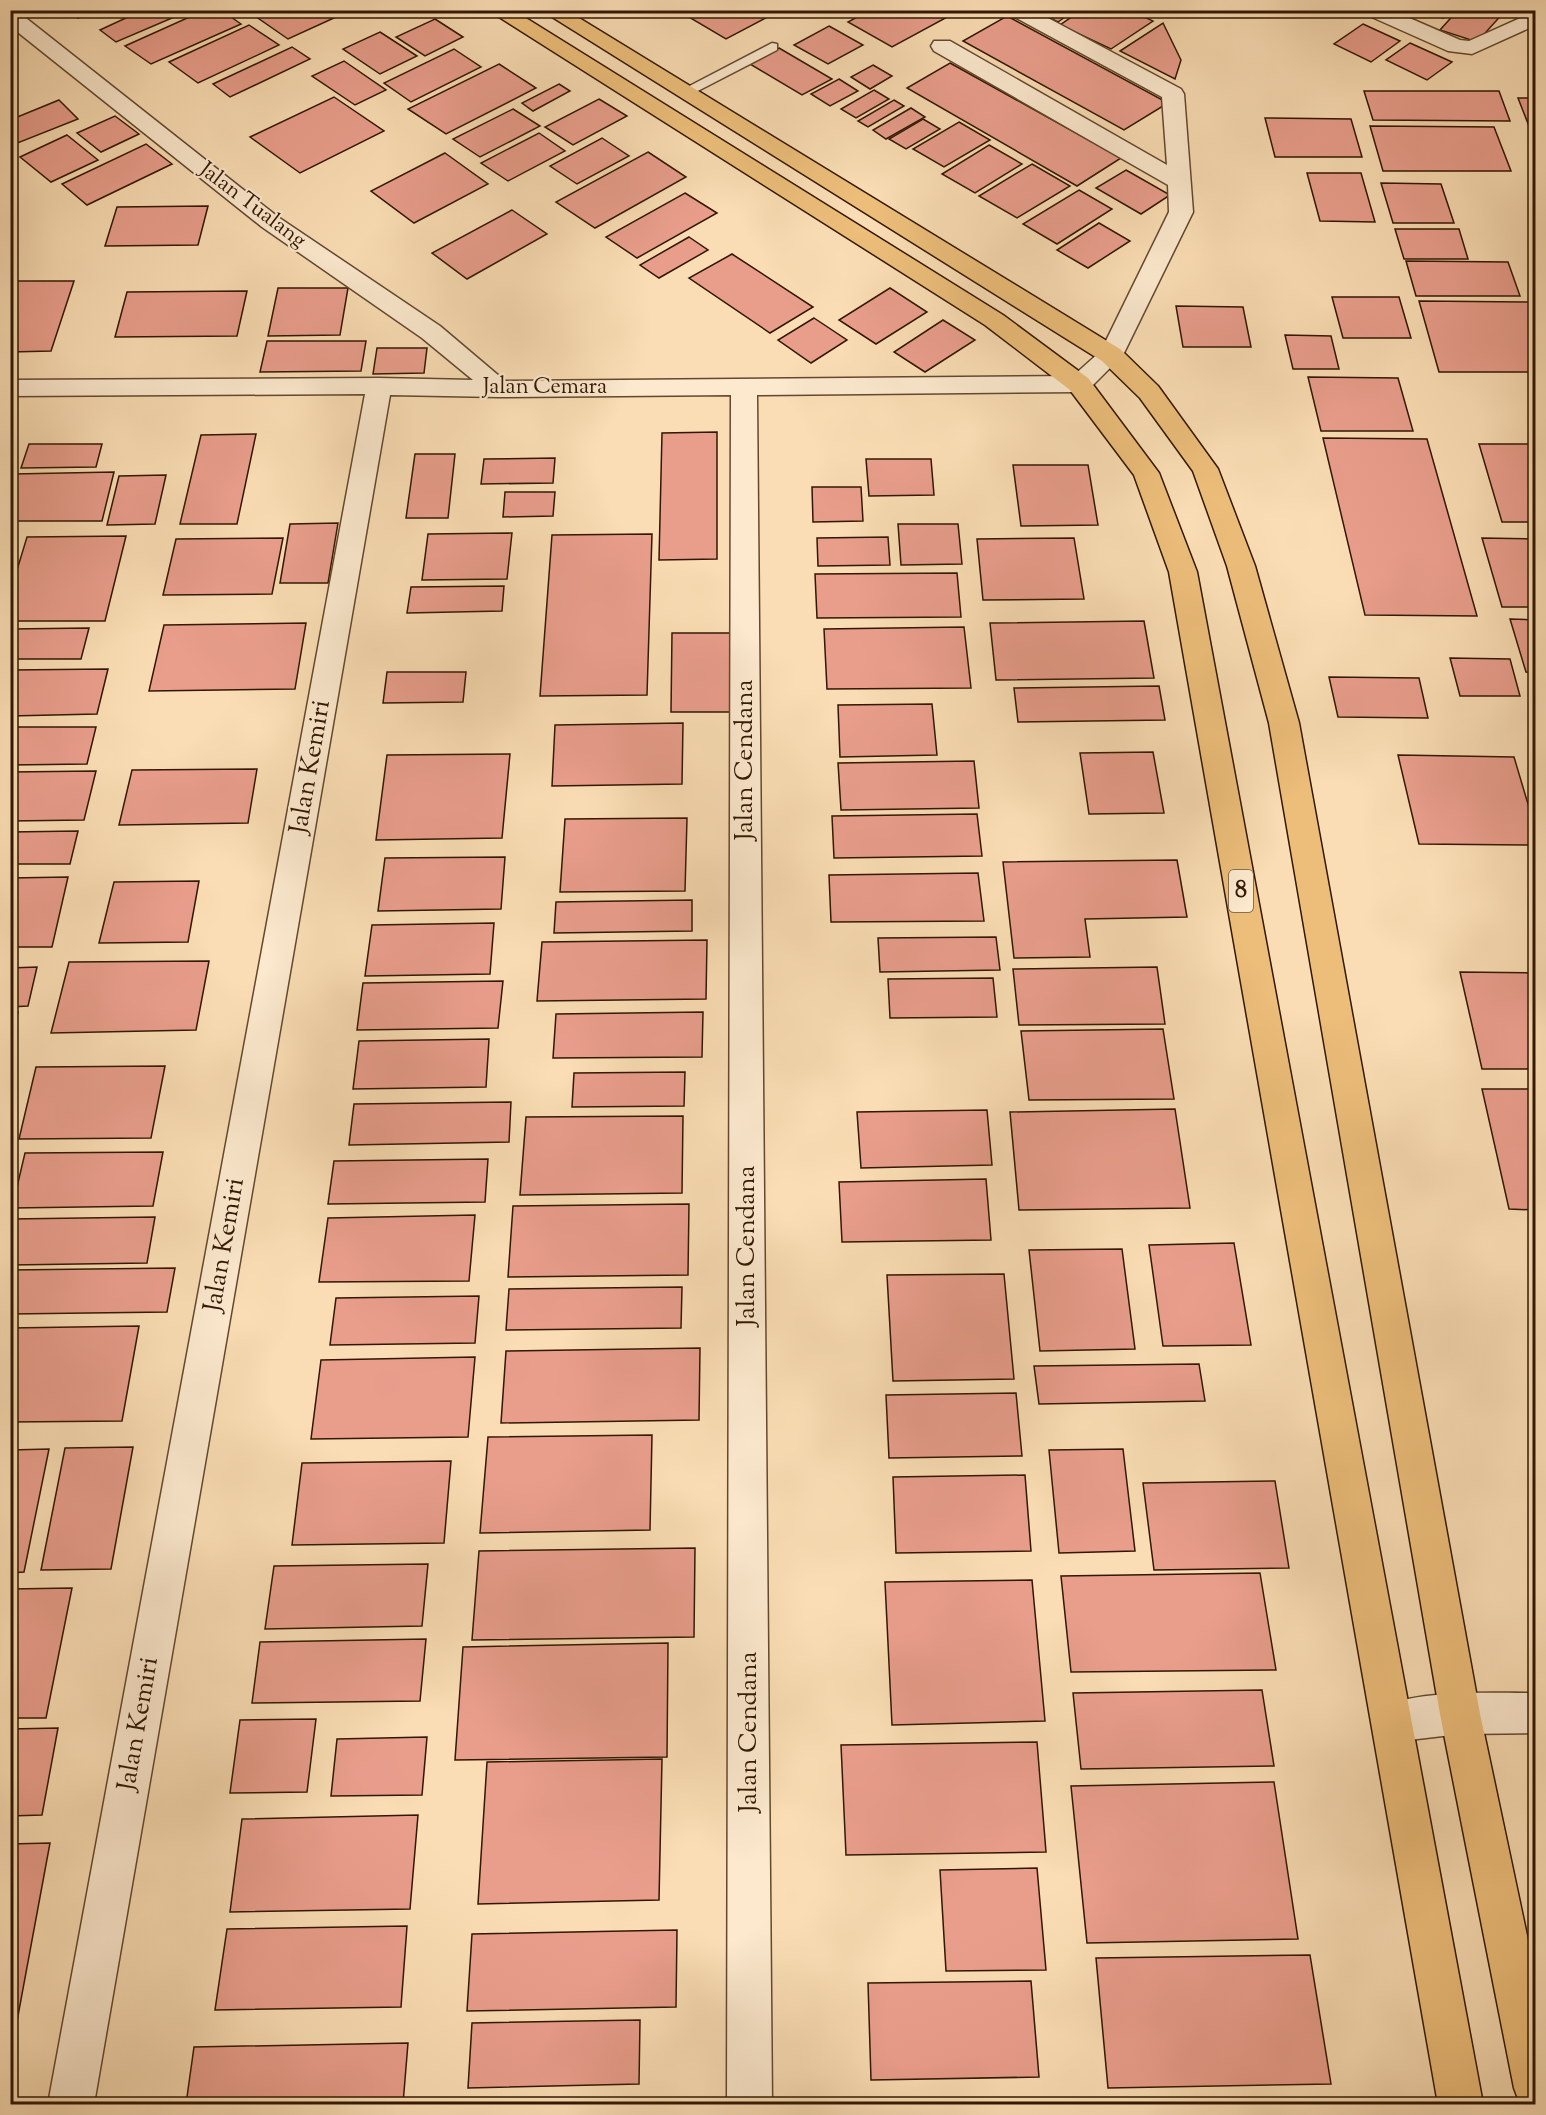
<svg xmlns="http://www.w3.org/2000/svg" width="1546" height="2115" font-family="'Sorts Mill Goudy',serif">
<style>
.building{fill:#e99e8c;stroke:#311702;stroke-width:1.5}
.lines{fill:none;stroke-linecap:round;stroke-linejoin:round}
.service-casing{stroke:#63482e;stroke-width:3}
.minor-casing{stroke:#63482e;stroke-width:3}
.tertiary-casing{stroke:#63482e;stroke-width:3}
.trunk-casing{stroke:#311702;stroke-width:3}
.service{fill:#fce9ce;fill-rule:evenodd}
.minor{fill:#fce9ce;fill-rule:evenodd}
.tertiary{fill:#fce9ce;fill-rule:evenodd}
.trunk{fill:#edbe7a;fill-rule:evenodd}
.labels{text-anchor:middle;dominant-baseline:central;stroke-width:4.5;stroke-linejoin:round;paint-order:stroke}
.far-street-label{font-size:22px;fill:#311702;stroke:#fce9ce}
.shield{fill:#fce9ce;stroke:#6e563f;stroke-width:1.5}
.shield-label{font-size:24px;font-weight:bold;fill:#311702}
.street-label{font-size:26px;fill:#311702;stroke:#fce9ce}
</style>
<rect width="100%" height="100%" fill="#faddb4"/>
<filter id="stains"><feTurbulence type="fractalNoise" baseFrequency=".00333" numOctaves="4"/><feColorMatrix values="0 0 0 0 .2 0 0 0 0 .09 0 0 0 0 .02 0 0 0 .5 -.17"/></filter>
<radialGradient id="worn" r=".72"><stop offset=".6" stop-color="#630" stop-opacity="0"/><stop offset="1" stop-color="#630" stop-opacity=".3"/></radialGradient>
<!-- building -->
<g class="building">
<polygon points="68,10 95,10 78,18"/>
<polygon points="143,10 173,10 179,15 116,42 100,30"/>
<polygon points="205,10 221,10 241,24 151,64 125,46"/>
<polygon points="267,10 326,10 336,17 288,39 255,16"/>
<polygon points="687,10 781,10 726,39 682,13"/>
<polygon points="870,10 942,10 951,15 892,47 848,22"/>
<polygon points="1034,10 1075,10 1058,22"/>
<polygon points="1082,10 1130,10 1153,21 1111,49 1060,25"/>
<polygon points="1422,10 1450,10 1443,18"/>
<polygon points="1458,10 1506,10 1477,42 1440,30"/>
<polygon points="1007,16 1168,103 1124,130 963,41"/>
<polygon points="435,19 463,37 425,56 396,37"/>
<polygon points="1163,23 1181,60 1175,79 1120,51"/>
<polygon points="1363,24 1400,41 1371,62 1334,44"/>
<polygon points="249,25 279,45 198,83 169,62"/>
<polygon points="829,26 863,45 828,64 794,45"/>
<polygon points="380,32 417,56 380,74 343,49"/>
<polygon points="1410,43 1452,62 1427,80 1386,60"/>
<polygon points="292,47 310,59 230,97 213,84"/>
<polygon points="779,48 832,79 802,95 750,64"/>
<polygon points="454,49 481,67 411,102 384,83"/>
<polygon points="344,61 386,90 355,105 312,76"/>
<polygon points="950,63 1121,158 1077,186 907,88"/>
<polygon points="499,64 536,88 446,134 408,109"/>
<polygon points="873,65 892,76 870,89 851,77"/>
<polygon points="839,79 858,91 830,106 811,94"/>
<polygon points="559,84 570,91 533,111 522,103"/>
<polygon points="874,90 889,99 856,118 841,109"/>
<polygon points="1364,91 1499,91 1510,121 1373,120"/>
<polygon points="334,97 384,131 300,173 250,137"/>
<polygon points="1518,98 1536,98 1536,144"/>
<polygon points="599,99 627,116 573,145 545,127"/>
<polygon points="59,100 78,119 10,146 10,120"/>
<polygon points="894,100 904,106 868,127 858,121"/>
<polygon points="911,108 925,117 886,139 873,130"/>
<polygon points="513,109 540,126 480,157 453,139"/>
<polygon points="115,116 139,134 101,152 77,133"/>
<polygon points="1265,118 1351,119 1362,157 1275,157"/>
<polygon points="923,119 940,129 906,149 889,139"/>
<polygon points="959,122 990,140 944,167 913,149"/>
<polygon points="1370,126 1494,127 1511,171 1383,171"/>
<polygon points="539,133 565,151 508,181 481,163"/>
<polygon points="67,135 98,160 51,182 20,157"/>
<polygon points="602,138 629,156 577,184 550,166"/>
<polygon points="146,144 172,164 87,205 62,184"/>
<polygon points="989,145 1022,164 975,193 942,174"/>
<polygon points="648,152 686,177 595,228 556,202"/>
<polygon points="445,153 488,184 414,223 371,191"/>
<polygon points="1032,164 1070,186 1017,218 979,196"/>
<polygon points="1126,170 1170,195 1141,214 1096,188"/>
<polygon points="1307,173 1361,173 1375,222 1320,221"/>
<polygon points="1381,183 1441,184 1454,223 1393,223"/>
<polygon points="1079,190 1112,209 1057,244 1023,224"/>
<polygon points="685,193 717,213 637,258 606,237"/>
<polygon points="208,206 198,245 105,246 117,207"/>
<polygon points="512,210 547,234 467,279 432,253"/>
<polygon points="1099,223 1130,241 1088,268 1057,250"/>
<polygon points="1395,229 1459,229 1468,259 1404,259"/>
<polygon points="689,237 708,250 659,278 640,265"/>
<polygon points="732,254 813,307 770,333 689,278"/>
<polygon points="1406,261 1508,262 1520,296 1416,296"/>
<polygon points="10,281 74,281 51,351 10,352"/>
<polygon points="278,288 348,288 340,335 268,336"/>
<polygon points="890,288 927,312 876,344 839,320"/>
<polygon points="247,291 237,336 115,337 127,292"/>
<polygon points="1332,297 1399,297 1411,338 1343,338"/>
<polygon points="1419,301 1530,302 1536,316 1536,372 1439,372"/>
<polygon points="1176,306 1243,307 1251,347 1183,347"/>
<polygon points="814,318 847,340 811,363 778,340"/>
<polygon points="943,320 975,340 925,372 894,352"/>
<polygon points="1285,335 1331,336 1339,369 1293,369"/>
<polygon points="267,341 366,341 361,371 260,372"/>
<polygon points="377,348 427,348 424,373 373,374"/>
<polygon points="1308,377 1398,378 1413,431 1321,431"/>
<polygon points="717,432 717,559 659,560 662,433"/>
<polygon points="256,434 237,524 180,524 201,435"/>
<polygon points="1323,438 1427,439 1477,616 1365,615"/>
<polygon points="29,444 102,444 96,467 21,468"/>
<polygon points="1479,444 1536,444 1536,522 1502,522"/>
<polygon points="415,454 455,454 448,518 406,518"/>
<polygon points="555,458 553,483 481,484 484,459"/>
<polygon points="866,459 931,459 934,495 869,496"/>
<polygon points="1013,465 1088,465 1098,525 1021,526"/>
<polygon points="114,472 102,521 10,521 10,482 13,474"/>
<polygon points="166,475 155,524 107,525 119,476"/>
<polygon points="812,487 861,487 863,521 813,522"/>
<polygon points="505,492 555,492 553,516 503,517"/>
<polygon points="338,523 328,583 280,583 290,524"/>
<polygon points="898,524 958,524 962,564 901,565"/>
<polygon points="512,533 507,579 422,580 428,534"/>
<polygon points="652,534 647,695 540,696 552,535"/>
<polygon points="126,536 105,621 10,621 10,593 27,537"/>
<polygon points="888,537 890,565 818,566 817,538"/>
<polygon points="283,538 272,594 163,595 176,539"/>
<polygon points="1074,538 1084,599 983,600 977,539"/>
<polygon points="1482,538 1536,539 1536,607 1502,607"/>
<polygon points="957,573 961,617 817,618 815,574"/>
<polygon points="504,586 502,611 407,613 411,587"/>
<polygon points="1510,619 1536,620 1536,673 1526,672"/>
<polygon points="1144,621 1154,678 996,680 990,623"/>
<polygon points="306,623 295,689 149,691 164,625"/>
<polygon points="964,627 971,688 827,689 824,629"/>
<polygon points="89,628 81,659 10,659 10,629"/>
<polygon points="672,633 734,633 734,712 671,712"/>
<polygon points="1450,658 1510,659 1520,696 1460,696"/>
<polygon points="108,669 97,714 10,716 10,670"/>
<polygon points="387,672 466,672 463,702 383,703"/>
<polygon points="1329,677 1419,678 1428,718 1338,717"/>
<polygon points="1159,686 1165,720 1018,722 1014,688"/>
<polygon points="932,704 937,755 840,757 838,705"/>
<polygon points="683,723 682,784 552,786 555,725"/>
<polygon points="10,727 96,727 87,764 10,765"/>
<polygon points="1153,752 1164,813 1089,814 1080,753"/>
<polygon points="510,754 502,838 376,840 387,755"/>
<polygon points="1398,755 1514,757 1536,831 1536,845 1419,844"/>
<polygon points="974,761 979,808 841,810 838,763"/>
<polygon points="257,769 248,823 119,825 132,770"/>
<polygon points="96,771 84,820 10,821 10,772"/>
<polygon points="977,814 982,856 834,858 832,816"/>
<polygon points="687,818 685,891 560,892 565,819"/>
<polygon points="78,831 70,864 10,864 10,832"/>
<polygon points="505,857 501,909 378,911 385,858"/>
<polygon points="1177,860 1187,917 1085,919 1090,957 1014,958 1003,862"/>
<polygon points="978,873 984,921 831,922 829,875"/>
<polygon points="68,877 52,947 10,947 10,878"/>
<polygon points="199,881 188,942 99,943 114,882"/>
<polygon points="692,900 692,931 554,933 556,902"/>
<polygon points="494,923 490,974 365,976 372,925"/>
<polygon points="996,937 1000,970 880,972 878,938"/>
<polygon points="707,940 706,999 537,1001 542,942"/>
<polygon points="209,961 196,1030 51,1033 69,962"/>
<polygon points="37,967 28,1006 10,1007 10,968"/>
<polygon points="1157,967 1165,1024 1019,1025 1013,969"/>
<polygon points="1460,972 1536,973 1536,1069 1482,1069"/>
<polygon points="993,978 997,1017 890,1018 888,979"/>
<polygon points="503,981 498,1028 357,1030 363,983"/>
<polygon points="10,1012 18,1012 10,1043"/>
<polygon points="703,1012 702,1057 553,1058 556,1014"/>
<polygon points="1163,1029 1174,1099 1029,1100 1021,1031"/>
<polygon points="489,1039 486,1087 353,1089 359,1041"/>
<polygon points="165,1066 151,1138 19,1139 36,1067"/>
<polygon points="685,1072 684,1106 572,1107 574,1073"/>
<polygon points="1482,1089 1536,1089 1536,1210 1509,1209"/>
<polygon points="511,1102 509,1142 349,1145 354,1104"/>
<polygon points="1175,1109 1190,1208 1019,1210 1010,1112"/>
<polygon points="987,1110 992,1165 861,1168 857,1112"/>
<polygon points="683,1116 682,1193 520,1195 526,1117"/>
<polygon points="163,1152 153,1206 12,1208 25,1153"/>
<polygon points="488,1159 485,1202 328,1204 334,1161"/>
<polygon points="986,1179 991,1240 842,1242 839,1182"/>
<polygon points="689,1204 688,1275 508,1277 513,1206"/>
<polygon points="475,1215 469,1281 319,1282 328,1218"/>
<polygon points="155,1217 147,1263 10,1265 10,1219"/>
<polygon points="1234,1243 1251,1345 1163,1346 1149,1245"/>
<polygon points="1122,1249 1135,1349 1040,1351 1029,1250"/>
<polygon points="175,1268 167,1312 10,1314 10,1270"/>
<polygon points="1004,1274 1014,1379 893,1381 887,1275"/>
<polygon points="682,1287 681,1328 506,1330 509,1289"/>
<polygon points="479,1296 475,1343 330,1345 336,1298"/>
<polygon points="139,1326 122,1421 10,1422 10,1328"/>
<polygon points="700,1348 699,1420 501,1423 506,1351"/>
<polygon points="475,1357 468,1437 311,1439 321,1360"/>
<polygon points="1199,1364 1205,1401 1039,1404 1034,1366"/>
<polygon points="1016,1393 1022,1456 889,1458 886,1395"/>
<polygon points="652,1435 650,1530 480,1533 488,1437"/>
<polygon points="133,1447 111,1569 41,1570 65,1448"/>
<polygon points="49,1449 24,1572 10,1573 10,1450"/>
<polygon points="1123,1449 1135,1551 1059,1553 1049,1450"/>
<polygon points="451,1461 444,1543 292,1545 302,1463"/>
<polygon points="1025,1475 1031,1551 896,1553 893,1477"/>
<polygon points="1275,1481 1289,1568 1154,1570 1143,1483"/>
<polygon points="695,1548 694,1637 472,1640 479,1551"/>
<polygon points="428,1564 422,1626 265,1629 274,1566"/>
<polygon points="1260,1573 1276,1670 1071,1672 1061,1576"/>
<polygon points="1032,1580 1045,1721 892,1725 885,1582"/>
<polygon points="72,1588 46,1718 10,1718 10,1589"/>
<polygon points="426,1639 420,1701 252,1703 260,1642"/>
<polygon points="668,1643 667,1757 455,1760 463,1647"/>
<polygon points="1262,1690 1274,1766 1081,1769 1073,1693"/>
<polygon points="316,1719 307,1792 230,1793 240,1720"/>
<polygon points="58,1728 42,1815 10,1816 10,1729"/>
<polygon points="427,1737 422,1795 331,1796 337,1739"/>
<polygon points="1037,1742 1046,1852 846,1855 841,1745"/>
<polygon points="662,1759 659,1900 478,1904 487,1762"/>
<polygon points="1274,1782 1298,1939 1087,1943 1071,1786"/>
<polygon points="418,1815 410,1909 230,1912 242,1819"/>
<polygon points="50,1843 10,2059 10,1844"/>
<polygon points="1037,1868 1046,1970 946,1971 940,1870"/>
<polygon points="407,1926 401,2007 215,2010 227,1929"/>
<polygon points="677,1930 676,2007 467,2011 472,1934"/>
<polygon points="1310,1955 1331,2084 1108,2088 1096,1958"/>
<polygon points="1031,1981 1039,2077 871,2080 868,1983"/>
<polygon points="640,2020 639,2084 468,2088 472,2023"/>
<polygon points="408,2043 403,2104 186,2104 194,2047"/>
<polygon points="671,2098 671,2104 460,2104 460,2102"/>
</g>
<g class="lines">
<defs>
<polygon id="service" points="772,43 777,44 777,50 690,95 680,95 678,92"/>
<g id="minor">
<polygon points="10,10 17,11 278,217 440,326 505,381 1073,376 1101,351 1169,212 1168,185 934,51 931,46 934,41 950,41 1167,165 1162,97 1009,14 1006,10 1033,10 1181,89 1184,94 1193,212 1123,355 1088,390 1079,392 757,395 772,2104 727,2104 731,395 499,397 390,395 94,2104 48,2104 365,394 10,396 10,380 379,378 473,380 422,338 262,227 10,26"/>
<polygon points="1362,10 1391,10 1460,40 1469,41 1536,11 1536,25 1472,54 1448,51 1365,14"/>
</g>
<path id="tertiary" d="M1536,1693V1733L1460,1734L1392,1742L1378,1736L1372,1722L1378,1708C1423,1689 1487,1693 1536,1693Z"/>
<g id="trunk">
<polygon points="488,10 513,10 1003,315 1088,378 1159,473 1197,572 1483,2104 1438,2104 1169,572 1134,475 1070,390 985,325"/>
<polygon points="541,10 566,10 1120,349 1158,386 1218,469 1255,566 1299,723 1480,1714 1536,1978 1536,2104 1520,2104 1514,2088 1440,1714 1269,723 1227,566 1193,471 1140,398 1102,361"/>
</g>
</defs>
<!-- service casing -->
<use href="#service" class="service-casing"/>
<!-- minor casing -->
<use href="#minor" class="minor-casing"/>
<!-- tertiary casing -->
<use href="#tertiary" class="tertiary-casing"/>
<!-- trunk casing -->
<use href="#trunk" class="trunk-casing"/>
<!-- service -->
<use href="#service" class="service"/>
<!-- minor -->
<use href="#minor" class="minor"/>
<!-- tertiary -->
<use href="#tertiary" class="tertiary"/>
<!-- trunk -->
<use href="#trunk" class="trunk"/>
</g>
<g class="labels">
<!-- far-street labels -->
<g class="far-street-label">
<text transform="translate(252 206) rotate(37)">Jalan Tualang</text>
<text x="545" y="388">Jalan Cemara</text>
</g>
<!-- shield labels -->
<rect class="shield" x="1229" y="870" width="24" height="42" rx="4.5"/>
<g class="shield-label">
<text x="1241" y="891">8</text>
</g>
<!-- street labels -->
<g class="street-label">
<text transform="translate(745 760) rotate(-90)">Jalan Cendana</text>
<text transform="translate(311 767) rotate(-80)">Jalan Kemiri</text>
<text transform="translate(225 1245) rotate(-80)">Jalan Kemiri</text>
<text transform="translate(747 1246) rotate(-90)">Jalan Cendana</text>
<text transform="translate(139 1724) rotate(-80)">Jalan Kemiri</text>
<text transform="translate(749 1732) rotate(-90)">Jalan Cendana</text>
</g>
</g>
<!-- margin -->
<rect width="1546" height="2115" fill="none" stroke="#faddb4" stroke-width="36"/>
<rect x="12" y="12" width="1522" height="2091" fill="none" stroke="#311702" stroke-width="3"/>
<rect x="18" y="18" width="1510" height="2079" fill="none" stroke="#311702" stroke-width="1.5"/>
<rect width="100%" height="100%" filter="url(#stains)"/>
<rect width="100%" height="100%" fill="url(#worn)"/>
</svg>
